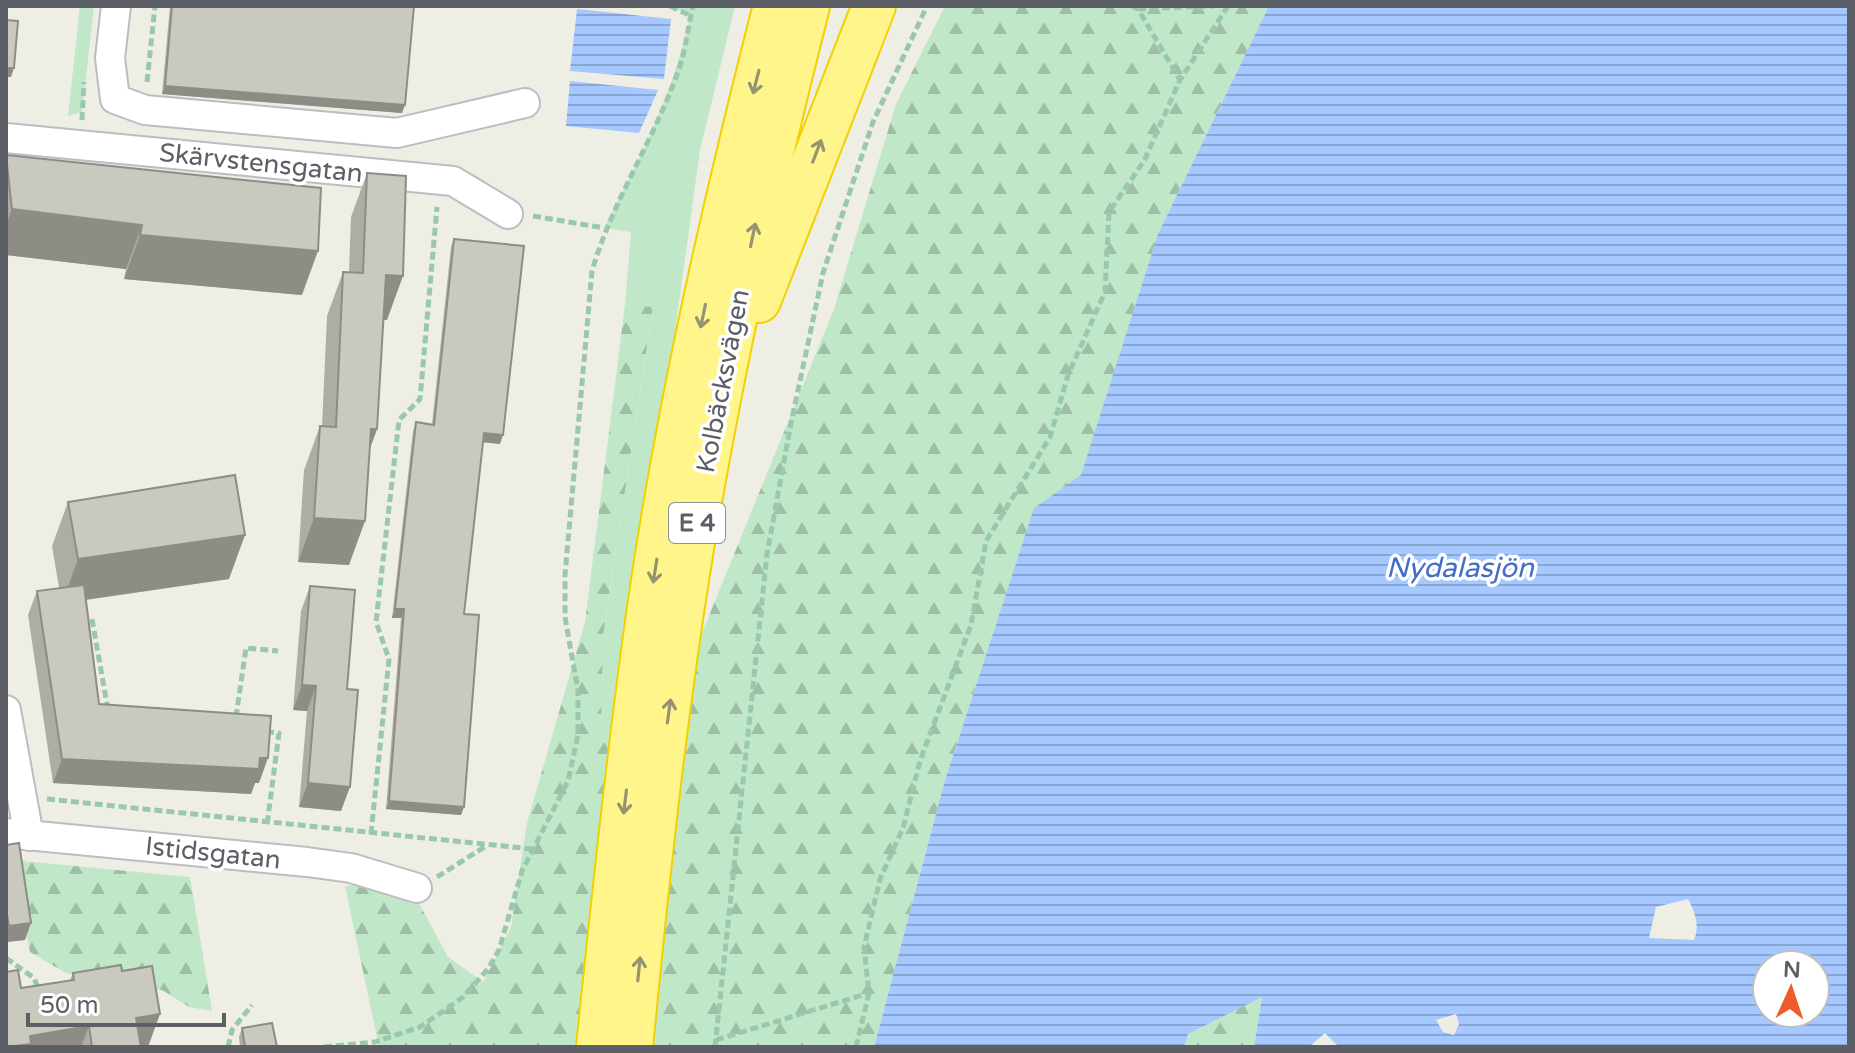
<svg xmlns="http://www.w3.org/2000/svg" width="1855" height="1053" font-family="'Varela Round',sans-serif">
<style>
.green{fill:#c0e7c7}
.forest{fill:url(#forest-firs)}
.water{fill:url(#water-rules);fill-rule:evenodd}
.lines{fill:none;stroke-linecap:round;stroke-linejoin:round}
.minor-casing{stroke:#bcbdc3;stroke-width:32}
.highway-casing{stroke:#f3d000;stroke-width:46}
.path{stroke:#99c8ae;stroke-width:5;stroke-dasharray:8 4;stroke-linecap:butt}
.minor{stroke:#fff;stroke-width:28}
.highway{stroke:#fff58b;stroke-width:42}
.wall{fill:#aeada5}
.shaded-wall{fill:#8d8d86}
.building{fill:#cac9c0;stroke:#8d8d86;stroke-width:2}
.oneway{stroke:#959472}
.labels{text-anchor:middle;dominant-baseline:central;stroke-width:7;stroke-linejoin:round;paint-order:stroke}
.shield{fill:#fff;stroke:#8d8f93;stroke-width:2}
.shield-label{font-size:24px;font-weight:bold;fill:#5c5f65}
.street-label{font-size:26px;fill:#5c5f65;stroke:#fff}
.water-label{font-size:28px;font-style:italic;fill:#446dc6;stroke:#fff}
</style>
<defs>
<pattern id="forest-firs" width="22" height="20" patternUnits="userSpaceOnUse" patternTransform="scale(2)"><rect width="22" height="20" fill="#c0e7c7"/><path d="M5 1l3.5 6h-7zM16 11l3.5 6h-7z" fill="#9fbea5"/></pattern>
<pattern id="water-rules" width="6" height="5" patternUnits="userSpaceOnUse" patternTransform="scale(2)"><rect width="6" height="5" fill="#a4c8ff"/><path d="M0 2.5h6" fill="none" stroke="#89a6d2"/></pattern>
</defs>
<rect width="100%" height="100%" fill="#efeee4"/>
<!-- green -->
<g class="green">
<polygon points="80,6 94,6 82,112 68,116"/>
<path d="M670,6H735L700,150L619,738L601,736L603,637L653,308L625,305L631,232L604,228C640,159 674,92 690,16Z"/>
</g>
<!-- forest -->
<g class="forest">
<polygon points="945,6 1269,6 1158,234 1081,476 1034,508 945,780 874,1047 379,1047 345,886 373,882 415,896 448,957 483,982 511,927 527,823 585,622 625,305 653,307 603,636 601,736 658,741 834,309 896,104"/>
<polygon points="12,860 190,877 212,1011 189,1007 162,990 95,982 64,972 30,952"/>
<polygon points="1262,996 1254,1047 1184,1047 1188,1034"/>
</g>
<!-- water -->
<g class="water">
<path d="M1269,6H1849V1047H1339L1325,1033L1309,1047H1254L1262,997L1188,1034L1184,1047H874L945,780L1034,508L1081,475L1158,234ZM1688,899C1695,912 1700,926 1694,940L1649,938L1656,907ZM1767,965H1815V1013H1767ZM1456,1014L1459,1024L1454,1035L1443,1032L1436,1020Z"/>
<polygon points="577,9 671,19 664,79 570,71"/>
<polygon points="570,81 658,90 639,133 566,126"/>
</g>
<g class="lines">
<defs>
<g id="minor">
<polyline points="116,6 110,58 115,99 145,110 397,133 525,103"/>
<polyline points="6,138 453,181 508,214"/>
<polyline points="6,710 29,836"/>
<polyline points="6,833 307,862 351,868 417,888"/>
</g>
<g id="highway">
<polyline points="759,301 874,6"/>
<path d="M598,1047C613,903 628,759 648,615C677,410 724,206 775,6"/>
<path d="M631,1047C649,861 669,674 702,490C731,327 767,166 808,6"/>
</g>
</defs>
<!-- minor casing -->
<use href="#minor" class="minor-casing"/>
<!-- highway casing -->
<use href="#highway" class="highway-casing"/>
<!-- path -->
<g class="path">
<polyline points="670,6 691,16"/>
<polyline points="1132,6 1138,9 1180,80"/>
<polyline points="1138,9 1214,6"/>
<polyline points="147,82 155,6"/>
<polyline points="82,120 84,82"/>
<polyline points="533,216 604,228"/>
<polyline points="92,619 108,710"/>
<polyline points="236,717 246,648 278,651"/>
<polyline points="266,732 279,733 267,825"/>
<polyline points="47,799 532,849"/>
<polyline points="371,834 389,659 376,622 399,420 420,399 437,207"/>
<polyline points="437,877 486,846"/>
<polyline points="6,958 34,978 39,991"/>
<polyline points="716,1040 869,993"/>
<polyline points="228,1047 232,1030 252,1005"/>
<path d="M324,1047L375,1042L420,1027L462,998L488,969L499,950L522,871L568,781L578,735V691L565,617V575L592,271C613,199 656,137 680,66C686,47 688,26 693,6"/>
<polyline points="715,1047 767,554 791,423 823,273 873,122 927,6"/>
<polyline points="856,1047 869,993 864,947 880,879 903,828 920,761 971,625 986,541 1050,437 1068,375 1105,292 1109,212 1144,161 1180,80 1228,6"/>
</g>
<!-- minor -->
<use href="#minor" class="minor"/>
<!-- highway -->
<use href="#highway" class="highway"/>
</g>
<!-- wall -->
<g class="wall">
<polygon points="170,6 414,6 402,113 162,94"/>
<polygon points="6,155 302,295 124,279 126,269 6,255"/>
<polygon points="367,173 387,320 383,320 377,429 369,451 349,565 298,562 304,470 320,426 322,426 327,316 343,272 349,272 351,217"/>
<polygon points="454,239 500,444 483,442 464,614 461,815 386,809 401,618 392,618 413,431 416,422 432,424 451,247"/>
<polygon points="68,502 229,579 86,600 99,704 259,783 255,783 251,794 53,783 28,615 37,591 59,588 52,546"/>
<polygon points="310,586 347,689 341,811 299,807 307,711 293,710 301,611"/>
<polygon points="6,845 25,940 6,942"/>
<polygon points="122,971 148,1047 6,1047 21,988 70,980 73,973"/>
<polygon points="242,1028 277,1047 240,1047 239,1037"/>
</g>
<!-- shaded-wall -->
<g class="shaded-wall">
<polygon points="6,68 14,68 11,77 6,77"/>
<polygon points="165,86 405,105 402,113 162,94"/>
<polygon points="12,209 142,225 126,269 6,255 6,225"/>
<polygon points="140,235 318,251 302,295 124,279"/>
<polygon points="386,275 403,276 387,320 370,319"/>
<polygon points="371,429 377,429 361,473"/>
<polygon points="484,433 503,435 500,444 481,442"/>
<polygon points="314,518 365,521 349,565 298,562"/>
<polygon points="245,535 229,579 62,603 78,559"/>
<polygon points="395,609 404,609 401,618 392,618"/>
<polygon points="302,685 316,686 307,711 293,710"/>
<polygon points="268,758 259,783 255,783 251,794 53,783 62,759"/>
<polygon points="308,783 350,787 341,811 299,807"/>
<polygon points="389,801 464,807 461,815 386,809"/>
<polygon points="31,923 25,940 6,942 6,934 9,926"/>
<polygon points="160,1014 148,1047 126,1047 136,1018"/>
<polygon points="89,1026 81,1047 11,1047 30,1036"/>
</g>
<!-- building -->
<g class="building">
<polygon points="172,6 414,6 405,105 165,86"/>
<polygon points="6,20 18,21 14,68 6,68"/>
<polygon points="6,155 321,188 318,251 140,235 142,225 12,209"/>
<polygon points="367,173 406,176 403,276 386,275 377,429 371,429 365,521 314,518 320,426 336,427 343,272 363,273"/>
<polygon points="454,239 524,246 503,435 484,433 464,614 479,615 464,807 389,801 404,609 395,609 416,422 434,425"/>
<polygon points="235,475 245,535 78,559 68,502"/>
<polygon points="84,585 99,704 271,716 268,758 260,758 259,769 62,759 37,591"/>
<polygon points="310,586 355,590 347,689 358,690 350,787 308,783 316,686 302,685"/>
<polygon points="19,843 31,923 9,926 6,909 6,845"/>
<polygon points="121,965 122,971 152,966 160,1014 136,1018 141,1047 92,1047 89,1026 30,1036 31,1044 6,1047 6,972 18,970 21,988 74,980 73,973"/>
<polygon points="272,1023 277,1047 245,1047 242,1028"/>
</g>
<!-- one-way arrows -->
<defs><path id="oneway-shaft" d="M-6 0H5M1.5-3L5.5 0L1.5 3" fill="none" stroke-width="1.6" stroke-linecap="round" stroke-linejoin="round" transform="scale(2)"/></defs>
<g class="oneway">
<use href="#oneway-shaft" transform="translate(756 82) rotate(104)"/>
<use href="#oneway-shaft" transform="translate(817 151) rotate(-69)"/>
<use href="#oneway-shaft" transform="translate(753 235) rotate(-78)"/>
<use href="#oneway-shaft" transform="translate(703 316) rotate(102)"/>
<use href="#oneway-shaft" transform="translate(655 571) rotate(99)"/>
<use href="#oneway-shaft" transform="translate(669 711) rotate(-82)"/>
<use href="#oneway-shaft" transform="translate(625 802) rotate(97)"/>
<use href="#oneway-shaft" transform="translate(639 969) rotate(-84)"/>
</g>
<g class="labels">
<!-- shield labels -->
<rect class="shield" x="669" y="503" width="56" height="40" rx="6"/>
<g class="shield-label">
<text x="697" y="523">E 4</text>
</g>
<!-- street labels -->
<g class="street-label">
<text transform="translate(261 163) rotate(6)">Skärvstensgatan</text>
<text transform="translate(723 381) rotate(-79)">Kolbäcksvägen</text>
<text transform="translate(213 853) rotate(6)">Istidsgatan</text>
</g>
<!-- water labels -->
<g class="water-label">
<text x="1460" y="568">Nydalasjön</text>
</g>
</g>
<!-- border -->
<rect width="1855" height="1053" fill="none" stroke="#5c5f65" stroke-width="16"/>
<!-- north arrow -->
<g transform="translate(1791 989) rotate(3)"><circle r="38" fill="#ffffff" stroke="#bebfc1" stroke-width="2"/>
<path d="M0-6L14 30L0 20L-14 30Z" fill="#ec5c2d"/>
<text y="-12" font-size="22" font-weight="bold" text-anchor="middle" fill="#5c5f65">N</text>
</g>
<!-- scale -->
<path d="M28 1013v12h196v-12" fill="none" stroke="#5c5f65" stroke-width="4"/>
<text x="40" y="1013" font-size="24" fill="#5c5f65" stroke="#ffffff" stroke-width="6" paint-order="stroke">50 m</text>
</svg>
